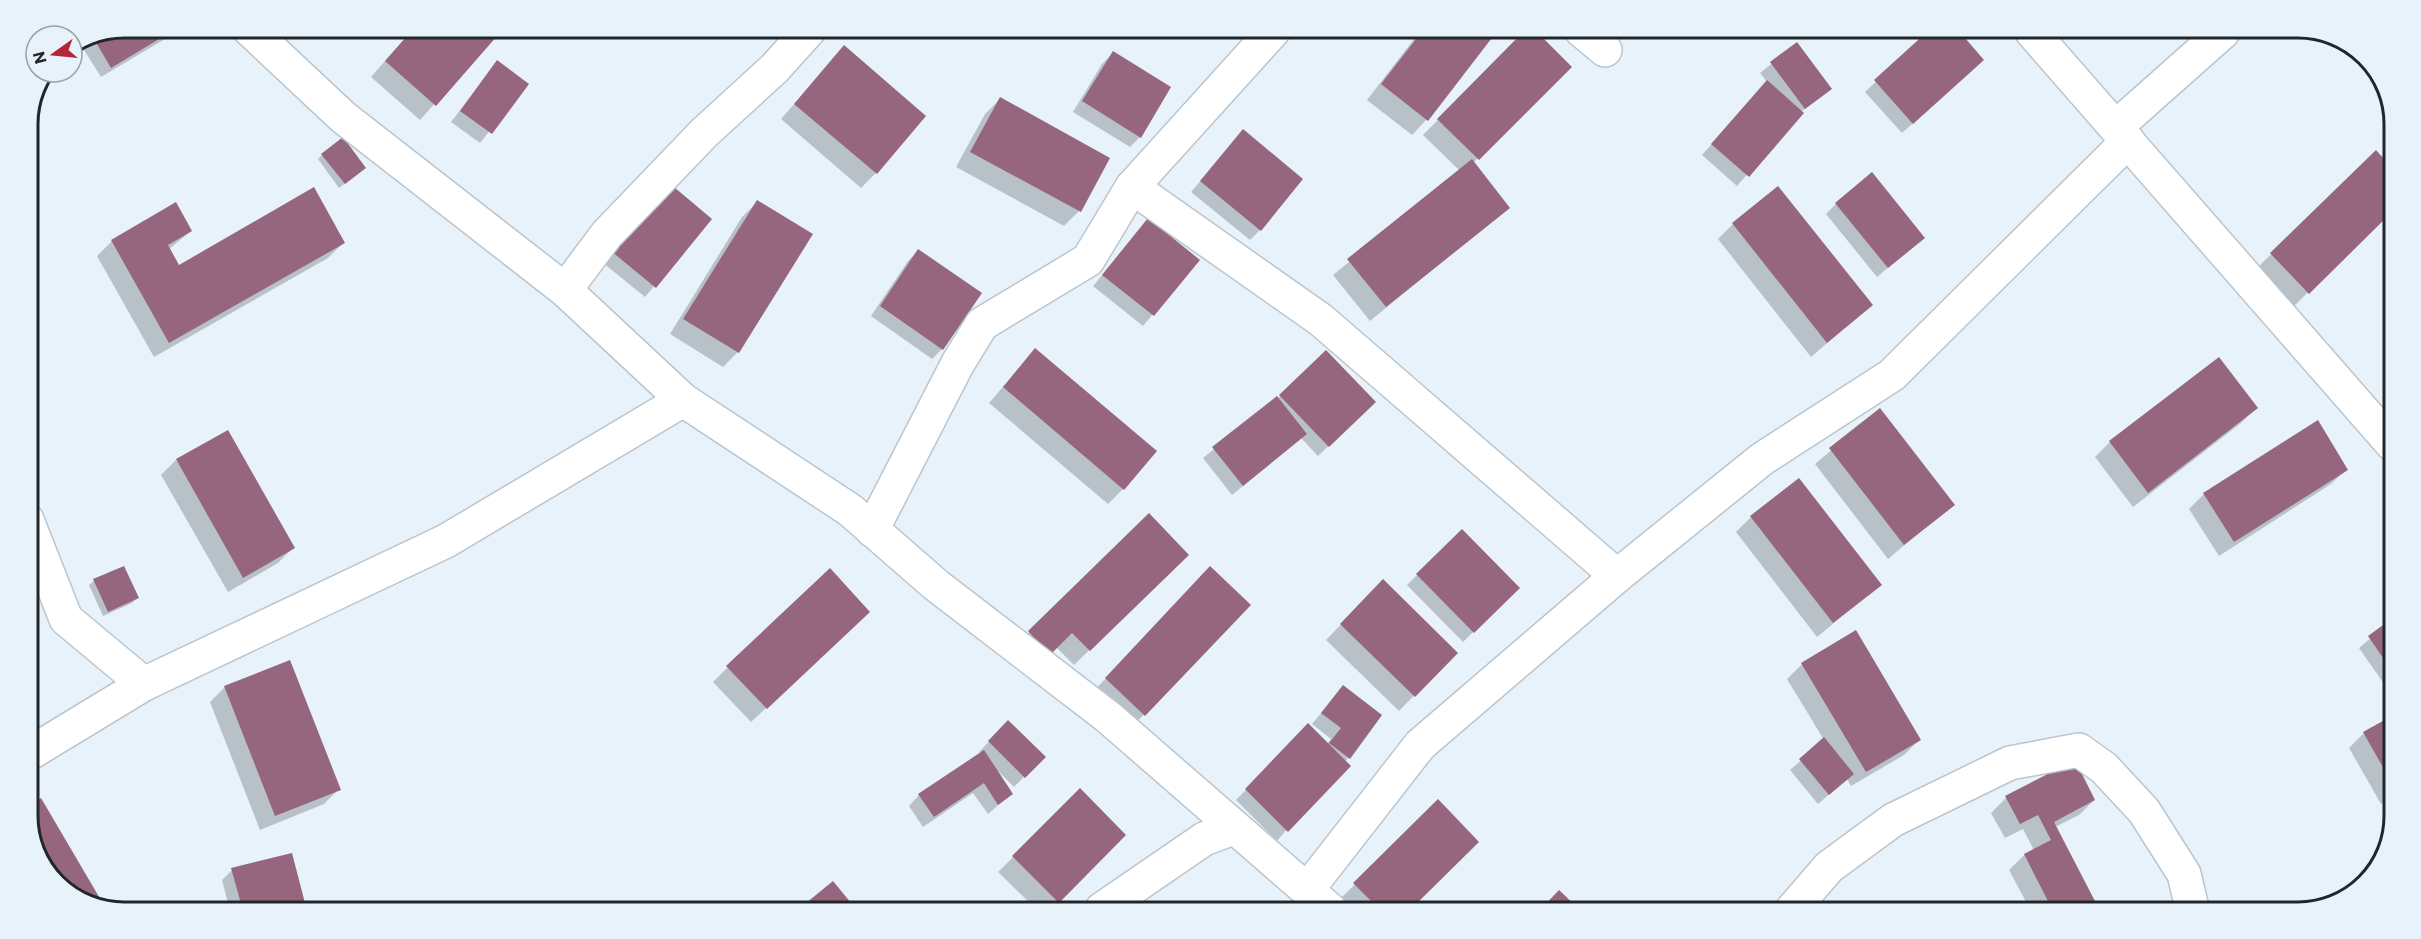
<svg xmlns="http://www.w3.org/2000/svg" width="2421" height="939" font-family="Commissioner,sans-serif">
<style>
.shadow{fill:#0003}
.building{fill:#95667d}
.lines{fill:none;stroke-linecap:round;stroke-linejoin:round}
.minor-casing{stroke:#bbc5cd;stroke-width:36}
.minor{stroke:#fff;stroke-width:33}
.rim{fill:none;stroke:#222629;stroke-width:3}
</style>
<rect width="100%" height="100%" fill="#e8f2fa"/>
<!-- shadow -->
<g class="shadow">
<polygon points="124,27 178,27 170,36 101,77 81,45"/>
<polygon points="414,28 502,28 420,120 371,77"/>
<polygon points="1421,30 1496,30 1426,120 1412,135 1367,100"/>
<polygon points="1527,30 1570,67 1473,163 1508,208 1370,321 1333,275 1460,171 1423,135"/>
<polygon points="1772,31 1789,31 1778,39"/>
<polygon points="1930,31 1972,70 1902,133 1865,92"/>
<polygon points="1796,44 1830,88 1801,112 1737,186 1702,155 1767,82 1760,73"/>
<polygon points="844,47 876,173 861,188 781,119"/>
<polygon points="1113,53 1140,137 1130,147 1073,112 1102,64"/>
<polygon points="497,62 527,84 480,143 451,122"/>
<polygon points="1000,99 1108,158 1079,211 1064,226 956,167 985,114"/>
<polygon points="1243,131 1260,230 1250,240 1191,192"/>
<polygon points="2376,152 2393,171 2393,209 2293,307 2256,269"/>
<polygon points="322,155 359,173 339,188 318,159"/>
<polygon points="658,194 710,219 645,297 602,262"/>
<polygon points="757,202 738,352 723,367 670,334 742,217"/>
<polygon points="1836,204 1923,238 1877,277 1826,214"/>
<polygon points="1148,220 1197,260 1143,326 1093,286"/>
<polygon points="1733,224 1871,305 1811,357 1718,239"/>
<polygon points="191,231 168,250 178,267 343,243 328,258 154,357 97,256 112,241"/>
<polygon points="918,251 942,349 932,359 871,316 908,261"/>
<polygon points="1035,350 1123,489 1108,504 989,403"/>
<polygon points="1326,352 1363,413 1318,456 1301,438 1232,495 1203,458 1277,399"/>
<polygon points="2256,408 2241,423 2133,507 2095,457 2110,442"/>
<polygon points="1879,410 1953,504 1888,559 1815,464"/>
<polygon points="227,432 293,548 278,563 228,592 161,475 176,460"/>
<polygon points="2346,470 2331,484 2219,556 2189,509 2204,494"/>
<polygon points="1149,515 1187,555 1074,665 1056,647 1014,647"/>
<polygon points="1751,517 1880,585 1817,637 1736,532"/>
<polygon points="1462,531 1518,588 1463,642 1407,585"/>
<polygon points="94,581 137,598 132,603 103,616 89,585"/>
<polygon points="1383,581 1456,653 1399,711 1326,640"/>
<polygon points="1196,583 1249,605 1129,730 1091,694"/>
<polygon points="2390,622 2390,690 2389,691 2359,648"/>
<polygon points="853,627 751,722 713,682 728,667"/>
<polygon points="1802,664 1919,740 1904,755 1851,786 1847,779 1818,804 1790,770 1824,740 1787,679"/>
<polygon points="225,687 339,789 324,804 260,830 210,702"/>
<polygon points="1343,687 1380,716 1348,758 1277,841 1236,800 1308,726 1327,744 1331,739 1312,724"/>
<polygon points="2390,718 2389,800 2381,804 2349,748 2364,733"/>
<polygon points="1008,722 1043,757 1014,787 998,771 1011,794 988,814 973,793 923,827 909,806 919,795 981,754 979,752"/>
<polygon points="1080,791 1124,835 1050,909 1036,909 998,872"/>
<polygon points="2006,798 2094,800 2079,815 2055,827 2095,905 2088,911 2031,911 2009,870 2024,855 2034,850 2023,829 2005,838 1991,813"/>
<polygon points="1438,801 1408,910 1350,910 1340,899"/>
<polygon points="291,855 305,907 229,907 222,880 232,870"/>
</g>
<!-- building -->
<g class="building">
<polygon points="124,27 179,27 111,68 94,39"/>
<polygon points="414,28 504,28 436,106 385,61"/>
<polygon points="1423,30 1498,30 1428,121 1381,84"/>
<polygon points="1525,30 1535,30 1572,67 1479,160 1437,119"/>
<polygon points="1928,31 1959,31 1984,60 1913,124 1874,80"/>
<polygon points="1797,42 1832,89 1805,109 1770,62"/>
<polygon points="844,45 926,116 877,174 794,104"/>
<polygon points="1113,51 1171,87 1141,138 1082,101"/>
<polygon points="497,60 529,84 492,134 460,111"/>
<polygon points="1767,80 1804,113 1749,177 1711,144"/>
<polygon points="1000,97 1110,158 1081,212 970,152"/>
<polygon points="1243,129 1303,179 1261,231 1200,181"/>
<polygon points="343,137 366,168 345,184 321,154"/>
<polygon points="2376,150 2393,169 2393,211 2309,294 2270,253"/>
<polygon points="1472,159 1510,208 1386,307 1347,259"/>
<polygon points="1872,172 1925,238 1888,268 1835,203"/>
<polygon points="668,182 712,219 656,288 611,251"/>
<polygon points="1778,186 1873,305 1827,343 1732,223"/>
<polygon points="314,187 345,243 169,343 111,240 176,202 192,231 168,245 179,265"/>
<polygon points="757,200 813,234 739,353 683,319"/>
<polygon points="1148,218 1200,260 1154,316 1102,275"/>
<polygon points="918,249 982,293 943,350 880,306"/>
<polygon points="1035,348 1157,451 1124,490 1003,387"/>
<polygon points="1326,350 1376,402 1329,447 1279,395"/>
<polygon points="2219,357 2258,408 2148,493 2109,441"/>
<polygon points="1277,396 1307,434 1243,486 1212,447"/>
<polygon points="1880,408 1955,505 1904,545 1829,448"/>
<polygon points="2318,420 2348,470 2234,542 2203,493"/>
<polygon points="228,430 295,548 243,578 176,459"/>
<polygon points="1799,478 1882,585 1833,623 1750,516"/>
<polygon points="1149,513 1189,555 1090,651 1072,633 1050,655 1028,631"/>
<polygon points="1462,529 1520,588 1474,633 1416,574"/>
<polygon points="124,566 139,598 108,612 93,579"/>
<polygon points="1210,566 1251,605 1145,716 1105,678"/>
<polygon points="830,568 870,612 767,709 726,666"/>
<polygon points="1383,579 1458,653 1415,697 1340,624"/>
<polygon points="2390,620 2390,668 2368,636"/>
<polygon points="1856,630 1921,740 1866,772 1801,663"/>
<polygon points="290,660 341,790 275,816 224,686"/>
<polygon points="1343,685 1382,715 1350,759 1329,743 1341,728 1321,713"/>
<polygon points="2390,717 2389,778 2363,732"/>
<polygon points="1008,720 1046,757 1025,778 988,741"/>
<polygon points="1308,723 1351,766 1288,832 1245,789"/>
<polygon points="1824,737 1854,774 1829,795 1799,759"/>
<polygon points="984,750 1013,794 998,805 984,783 934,817 918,794"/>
<polygon points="2075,760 2095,800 2054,822 2097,905 2085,911 2053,911 2024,854 2051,840 2038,815 2020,824 2005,796"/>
<polygon points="1080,788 1126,835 1059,903 1012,856"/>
<polygon points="41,798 105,907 92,907 47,874 27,822 27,806"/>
<polygon points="1438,799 1479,842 1410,910 1380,910 1353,883"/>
<polygon points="292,853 306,907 242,907 231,868"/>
<polygon points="833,881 856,909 800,908"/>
<polygon points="1559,890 1580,910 1540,910"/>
</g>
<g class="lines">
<defs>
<g id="minor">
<polyline points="247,27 343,117 565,290 683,400 850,510 936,585 1108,717 1330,910"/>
<polyline points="1581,30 1605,50"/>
<polyline points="2032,32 2392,444"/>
<polyline points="2116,127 2223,32"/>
<polyline points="1132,187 1321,320 1617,576"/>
<polyline points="565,290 607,234 704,133 775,68 810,29"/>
<polyline points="27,520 66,619 144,684"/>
<polyline points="872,530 958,363 982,324 1088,260 1132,187 1274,30"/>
<polyline points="27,755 144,684 446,541 683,400"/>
<polyline points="1307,890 1420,745 1617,576 1762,459 1892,375 2128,141"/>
<polyline points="1102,909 1204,839 1233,828"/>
<polyline points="1791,911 1829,867 1893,820 2010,763 2079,750 2104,768 2144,811 2184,874 2193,912"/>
</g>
</defs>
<!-- minor casing -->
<use href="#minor" class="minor-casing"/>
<!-- minor -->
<use href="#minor" class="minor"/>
</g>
<!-- crop -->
<path d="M0 0H2421V939H0ZM124 38H2298A86 86 0 0 1 2384 124V816A86 86 0 0 1 2298 902H124A86 86 0 0 1 38 816V124A86 86 0 0 1 124 38Z" fill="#e8f2fa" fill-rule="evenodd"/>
<path class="rim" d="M124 38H2298A86 86 0 0 1 2384 124V816A86 86 0 0 1 2298 902H124A86 86 0 0 1 38 816V124A86 86 0 0 1 124 38Z"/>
<!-- north arrow -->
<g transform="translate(54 54) rotate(255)"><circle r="28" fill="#e8f2fa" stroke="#99a0a6" stroke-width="1.5"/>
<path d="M0-4.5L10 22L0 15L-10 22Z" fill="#b62437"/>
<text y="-9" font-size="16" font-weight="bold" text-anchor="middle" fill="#222629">N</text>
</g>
</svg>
